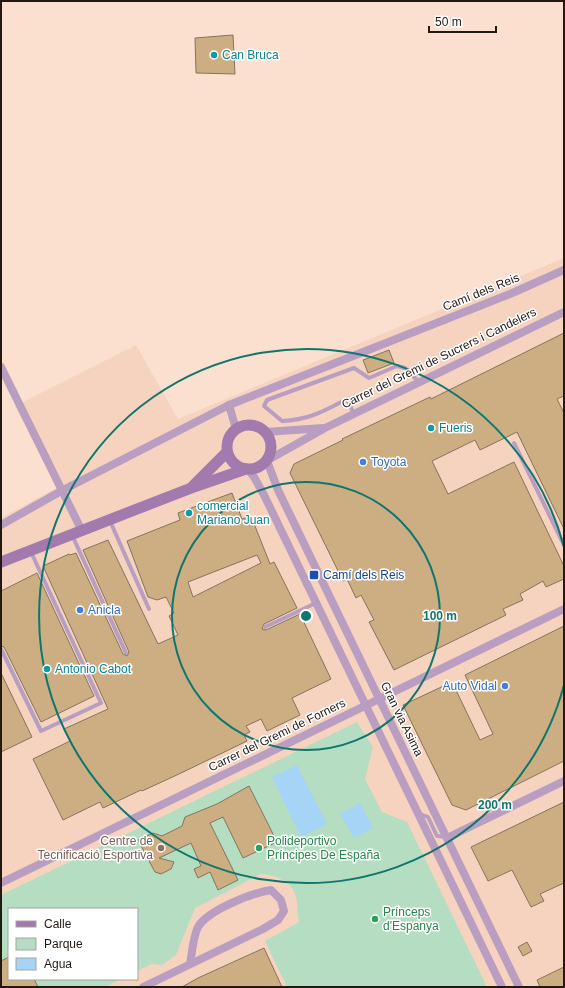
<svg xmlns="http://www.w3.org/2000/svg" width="565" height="988" font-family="Arial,sans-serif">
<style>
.built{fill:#f6d3bf;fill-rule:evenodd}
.green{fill:#b5ddc2}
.water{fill:#a6d4f7}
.building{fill:#cdae82;stroke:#83745e;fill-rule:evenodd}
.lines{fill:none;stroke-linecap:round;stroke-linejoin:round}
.lane{stroke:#b99ec1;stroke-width:4}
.street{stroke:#b99ec1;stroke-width:8}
.secondary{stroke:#a27aae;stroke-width:11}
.ring{fill:none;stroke:#0f766e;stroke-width:2}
.culture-dot{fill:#0f9aa8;stroke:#fff;stroke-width:1.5}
.shop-dot{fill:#3f7fe0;stroke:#fff;stroke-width:1.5}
.transit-dot{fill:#1a4fb4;stroke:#fff;stroke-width:1.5}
.education-dot{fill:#8d6e63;stroke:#fff;stroke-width:1.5}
.leisure-dot{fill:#2e9e5b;stroke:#fff;stroke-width:1.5}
.labels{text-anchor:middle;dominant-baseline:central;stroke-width:3;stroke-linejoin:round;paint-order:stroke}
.culture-label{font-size:12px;fill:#0d838f;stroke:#fff;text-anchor:start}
.street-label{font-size:12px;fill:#231913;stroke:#fff}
.shop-label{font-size:12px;fill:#366cbe;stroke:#fff;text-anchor:start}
.transit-label{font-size:12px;fill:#164399;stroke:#fff;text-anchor:start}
.education-label{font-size:12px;fill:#785e54;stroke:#fff;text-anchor:end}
.leisure-label{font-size:12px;fill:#27864d;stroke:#fff;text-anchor:start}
.centre{fill:#0f766e;stroke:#fff;stroke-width:2}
.ring-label{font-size:12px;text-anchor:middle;font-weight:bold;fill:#0f766e;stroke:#fff;stroke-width:3;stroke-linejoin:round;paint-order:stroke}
</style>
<rect width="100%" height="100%" fill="#fbdfcf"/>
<!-- built -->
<path class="built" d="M564,258V987H1V518L58,487L15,406L136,345L178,419ZM9,909H137V979H9Z"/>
<!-- green -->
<path class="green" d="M357,722L373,747L365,779L382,812L407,822L487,987H287L265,941L299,922C297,914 298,905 296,897C292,881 275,875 261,874L195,908L176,955L162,965L152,964L137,971V909H9V979H121L105,987H1V895Z"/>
<!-- water -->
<g class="water">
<polygon points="297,765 327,824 301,837 272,777"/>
<polygon points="360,803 373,828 354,838 340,814"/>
</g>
<!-- building -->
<g class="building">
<polygon points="233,35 235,74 196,73 195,38"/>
<polygon points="564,333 564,396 557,399 564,413 564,529 517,432 480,450 475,440 432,461 448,494 514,462 564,566 564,579 546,587 543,581 520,594 523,600 503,609 506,615 394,670 369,622 374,620 361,595 356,598 347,579 343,581 314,522 290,473 294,464 343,440 342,439 430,397 431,399"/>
<polygon points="389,350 394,363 368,373 363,360"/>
<path d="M232,493L242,519L251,516L270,564L274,562L297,608L264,624L262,629L266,630L300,614L331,679L292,698L300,715L267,731L261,719L246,726L250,732L244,735L247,741L179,774L142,791L141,790L103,808L100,802L63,820L33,759L70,741L64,729L108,709L43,566L69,554L70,555L76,553L123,654L127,656L129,652L83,550L108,540L158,644L178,635L169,616L174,613L166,597L157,600L148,597L127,541L180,520L178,513ZM257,555L261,563L193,597L188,582Z"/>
<polygon points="37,573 94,696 41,722 4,647 1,646 1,591"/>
<polygon points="564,626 564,761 466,810 452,805 403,705 452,682 480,740 493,734 465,675"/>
<polygon points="1,673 32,737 1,752"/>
<polygon points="249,786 277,842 243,858 223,817 210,823 238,880 218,890 210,872 198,878 194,869 201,866 191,843 159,858 174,862 171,869 161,874 155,872 138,840 153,833 162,836 182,826 185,817 217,804"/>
<polygon points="564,802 564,883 540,894 544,901 531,907 512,870 488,881 471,847"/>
<polygon points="527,942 532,951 523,956 518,947"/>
<polygon points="264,948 282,987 182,987 198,978"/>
<polygon points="9,957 9,979 34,979 38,987 1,987 1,961"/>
<polygon points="564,967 564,987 540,987 537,980"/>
</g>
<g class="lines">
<!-- lane -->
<g class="lane">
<path d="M354,414L347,399C324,411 309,420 282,421L264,406L267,400L354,368L369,378L397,366L405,368L419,382"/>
<polyline points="514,443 564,545"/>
<polyline points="110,521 149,609"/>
<polyline points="72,535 126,653"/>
<polyline points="265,627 316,603"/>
<polyline points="1,649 41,731 101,703 31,552"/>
<polyline points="420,814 428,817 437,836 447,837"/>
</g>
<!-- street -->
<g class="street">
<polyline points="1,367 82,531"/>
<polyline points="236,429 229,405 510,294 564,270"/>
<polyline points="266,432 323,428"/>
<polyline points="268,460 325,428 564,312"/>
<polyline points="267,461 278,490 519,987"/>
<polyline points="248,470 254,477 264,495 502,987"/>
<polyline points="1,525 63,490 229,405"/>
<polyline points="447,838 564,781"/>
<polyline points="1,883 564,609"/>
<path d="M143,987L263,929L278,920L284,911L281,900L271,890C252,893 208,910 198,927C193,937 192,953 190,964"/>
</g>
<!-- secondary -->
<g class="secondary">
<circle cx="249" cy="447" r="22"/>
<polyline points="193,486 227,452"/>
<polyline points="1,562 191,488 246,469"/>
</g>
</g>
<!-- distance rings -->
<g class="ring">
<circle cx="306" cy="616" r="134"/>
<path d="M564 685A267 267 0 1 1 564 547"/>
</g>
<!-- markers -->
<g class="culture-dot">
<circle cx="214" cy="55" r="4"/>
<circle cx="431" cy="428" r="4"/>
<circle cx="189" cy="513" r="4"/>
<circle cx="47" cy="669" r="4"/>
</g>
<g class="shop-dot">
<circle cx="363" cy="462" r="4"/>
<circle cx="80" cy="610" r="4"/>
<circle cx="505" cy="686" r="4"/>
</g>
<rect class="transit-dot" x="309" y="570" width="10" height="10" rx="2"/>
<circle class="education-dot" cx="161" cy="848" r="4"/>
<g class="leisure-dot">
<circle cx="259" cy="848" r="4"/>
<circle cx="375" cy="919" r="4"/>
</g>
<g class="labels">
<!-- culture labels -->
<g class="culture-label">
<text x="222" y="55">Can Bruca</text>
<text x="439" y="428">Fueris</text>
<text x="197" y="506">comercial<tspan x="197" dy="14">Mariano Juan</tspan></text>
<text x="55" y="669">Antonio Cabot</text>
</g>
<!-- street labels -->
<g class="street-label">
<text transform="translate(481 292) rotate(-22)">Camí dels Reis</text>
<text transform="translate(439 358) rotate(-26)">Carrer del Gremi de Sucrers i Candelers</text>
<text transform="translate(402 719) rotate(64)">Gran via Asima</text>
<text transform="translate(277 735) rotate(-26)">Carrer del Gremi de Forners</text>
</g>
<!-- shop labels -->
<g class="shop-label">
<text x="371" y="462">Toyota</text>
<text x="88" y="610">Anicla</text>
<text x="497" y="686" text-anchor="end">Auto Vidal</text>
</g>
<!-- transit labels -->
<g class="transit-label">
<text x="323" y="575">Camí dels Reis</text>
</g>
<!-- education labels -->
<g class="education-label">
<text x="153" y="841">Centre de<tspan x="153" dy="14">Tecnificació Esportiva</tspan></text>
</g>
<!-- leisure labels -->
<g class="leisure-label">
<text x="267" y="841">Polideportivo<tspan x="267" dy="14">Príncipes De España</tspan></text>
<text x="383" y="912">Prínceps<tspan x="383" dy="14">d'Espanya</tspan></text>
</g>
</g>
<circle cx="306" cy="616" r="6" class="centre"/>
<g class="ring-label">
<text x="440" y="620">100 m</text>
<text x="495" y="809">200 m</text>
</g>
<!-- border -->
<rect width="565" height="988" fill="none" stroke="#231913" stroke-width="4"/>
<!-- legend -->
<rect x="8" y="908" width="130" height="72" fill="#ffffff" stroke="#a7a3a1"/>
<rect x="16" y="921" width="20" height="6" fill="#a27aae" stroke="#a7a3a1"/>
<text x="44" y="928" font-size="12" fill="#231913">Calle</text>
<rect x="16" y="938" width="20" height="12" fill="#b5ddc2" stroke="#a7a3a1"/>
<text x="44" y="948" font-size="12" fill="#231913">Parque</text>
<rect x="16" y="958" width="20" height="12" fill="#a6d4f7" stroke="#a7a3a1"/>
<text x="44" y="968" font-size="12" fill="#231913">Agua</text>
<!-- scale -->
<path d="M429 26v6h67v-6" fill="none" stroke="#231913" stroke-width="2"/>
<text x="435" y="26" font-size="12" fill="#231913" stroke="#ffffff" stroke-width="3" paint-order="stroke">50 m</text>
</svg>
